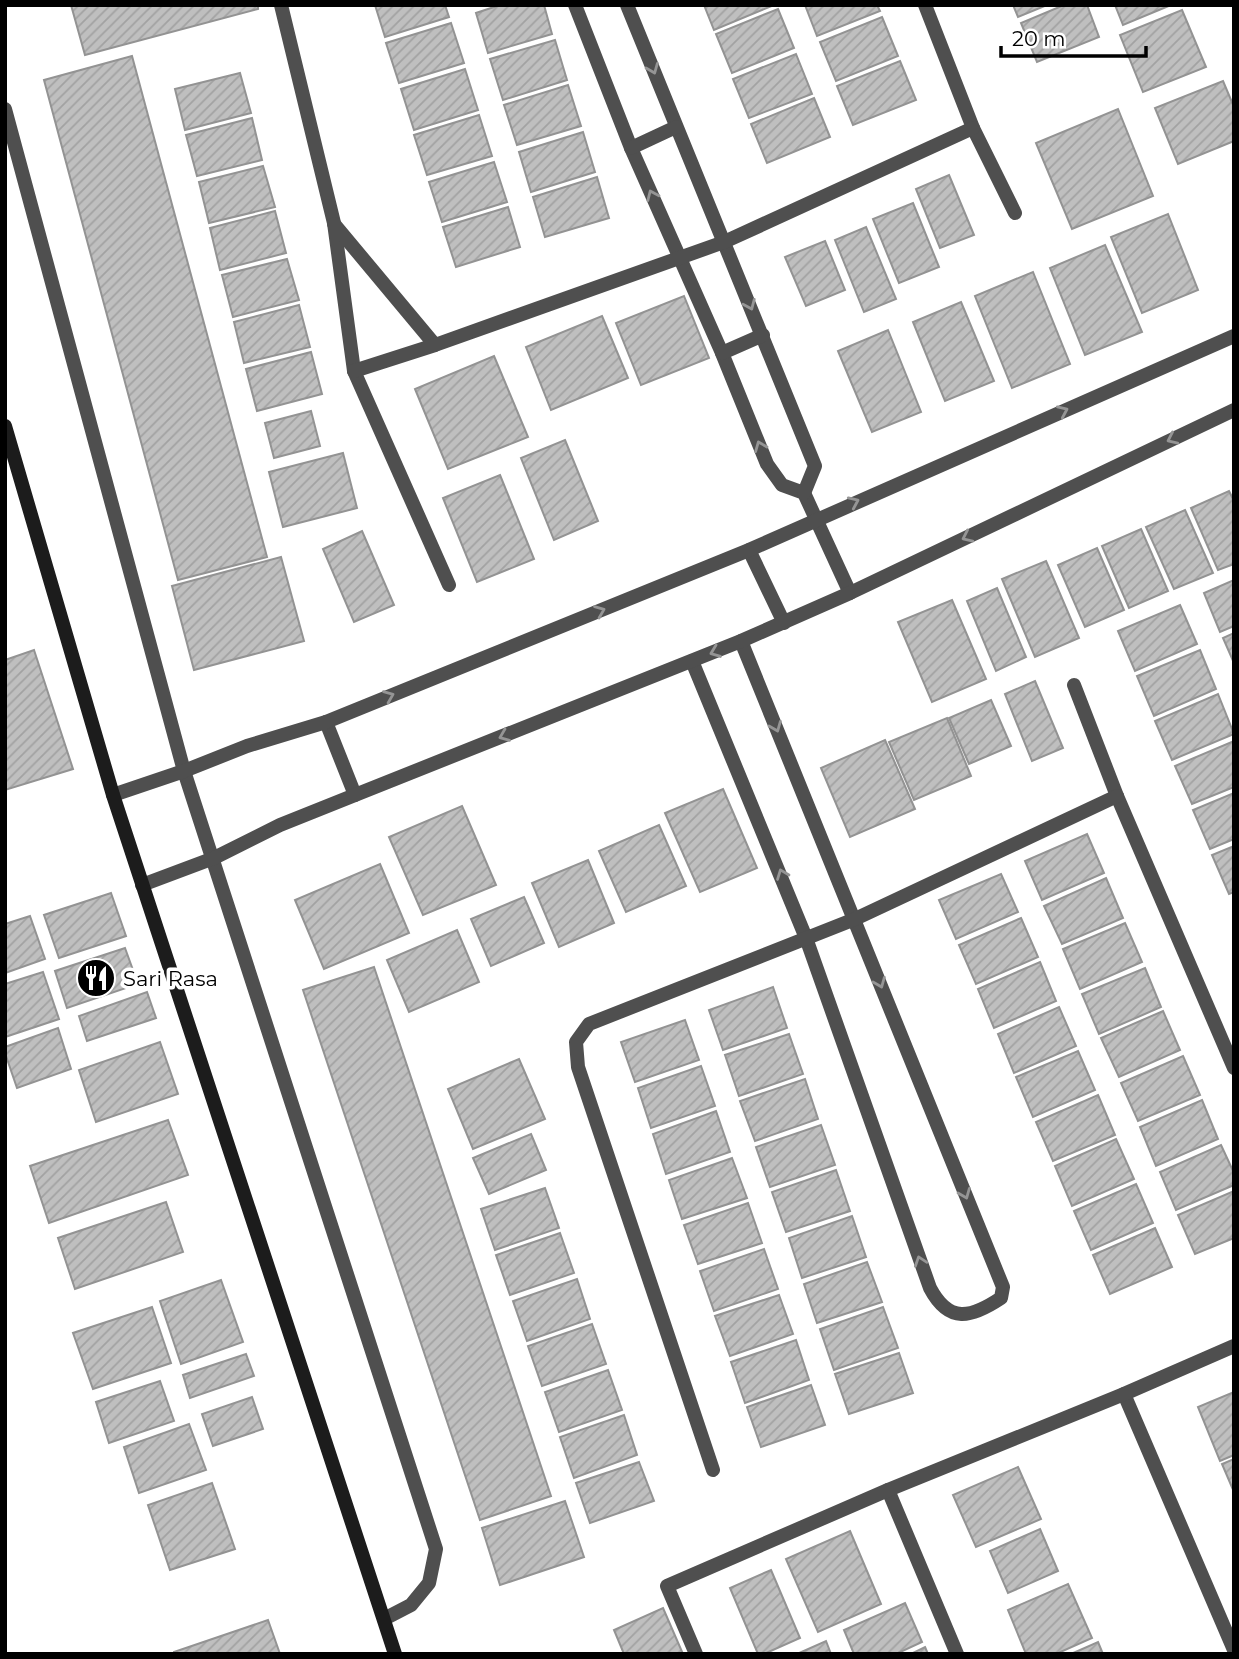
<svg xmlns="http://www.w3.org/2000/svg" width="1239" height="1659" font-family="Montserrat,sans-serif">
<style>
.building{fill:url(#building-hatch);stroke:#939393;stroke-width:2}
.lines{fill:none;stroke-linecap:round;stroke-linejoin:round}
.lane{stroke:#4f4f4f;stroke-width:14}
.street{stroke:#4f4f4f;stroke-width:14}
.secondary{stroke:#1c1c1c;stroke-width:14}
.oneway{stroke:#959595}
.labels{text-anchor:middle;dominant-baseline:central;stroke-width:7;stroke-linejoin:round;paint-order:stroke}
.poi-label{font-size:21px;fill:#000;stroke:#fff;text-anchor:start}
</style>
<defs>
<pattern id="building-hatch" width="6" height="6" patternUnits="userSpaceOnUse" patternTransform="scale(1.75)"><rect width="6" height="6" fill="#bfbfbf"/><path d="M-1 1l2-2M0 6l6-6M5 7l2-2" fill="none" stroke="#a2a2a2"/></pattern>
</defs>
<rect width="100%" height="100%" fill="#fff"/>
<!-- building -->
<g class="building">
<polygon points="71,5 258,5 258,9 85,55"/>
<polygon points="375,5 445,5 449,17 385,37"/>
<polygon points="500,5 544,5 552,34 488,53 476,13"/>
<polygon points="704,5 774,5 714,30"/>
<polygon points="805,5 877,5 880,11 817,36"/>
<polygon points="1013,5 1047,5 1018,17"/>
<polygon points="1064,5 1087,5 1099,37 1037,62 1021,23"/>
<polygon points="1115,5 1171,5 1123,25"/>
<polygon points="778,9 794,48 732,73 716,34"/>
<polygon points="1182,10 1206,67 1143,92 1120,35"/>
<polygon points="882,17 898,56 836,81 820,42"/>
<polygon points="451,23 464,63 399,83 386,43"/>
<polygon points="555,40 567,80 503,100 490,59"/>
<polygon points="796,54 812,94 749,118 733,79"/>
<polygon points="132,56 267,557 178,580 44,80"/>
<polygon points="900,61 916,100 853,125 837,86"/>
<polygon points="465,69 478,110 414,130 401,89"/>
<polygon points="240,73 251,113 185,130 175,89"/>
<polygon points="1223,81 1234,107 1234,141 1178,164 1155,108"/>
<polygon points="568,85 581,126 517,145 504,105"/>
<polygon points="814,98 830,137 767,163 751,124"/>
<polygon points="1118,109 1153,196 1072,229 1036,143"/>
<polygon points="479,115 492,156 427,175 414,135"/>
<polygon points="252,118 262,160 197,176 186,135"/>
<polygon points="583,132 595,172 531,192 519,152"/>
<polygon points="494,162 507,202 442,222 429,182"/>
<polygon points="263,166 275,207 209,223 199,182"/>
<polygon points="949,175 974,235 940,248 916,189"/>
<polygon points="597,177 609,218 545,237 533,197"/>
<polygon points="913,203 939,267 899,283 873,219"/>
<polygon points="508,207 520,247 456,267 443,227"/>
<polygon points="275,211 286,253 220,270 210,228"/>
<polygon points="1168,214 1198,290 1142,313 1111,237"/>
<polygon points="866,227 896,299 864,312 835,240"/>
<polygon points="825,241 845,290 806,306 785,257"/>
<polygon points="1105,245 1142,332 1085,355 1050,268"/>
<polygon points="287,259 299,300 233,317 222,275"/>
<polygon points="1033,272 1070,364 1012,388 975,296"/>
<polygon points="684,296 709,358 641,385 616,323"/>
<polygon points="961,302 994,381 945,401 913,322"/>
<polygon points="299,305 310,347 244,363 234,322"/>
<polygon points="602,316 628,378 551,410 526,347"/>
<polygon points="888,330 921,412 872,432 838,351"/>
<polygon points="311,352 322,394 257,411 246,369"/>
<polygon points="494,356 528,437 448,469 415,389"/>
<polygon points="311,411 320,446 274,458 265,423"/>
<polygon points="565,440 598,521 554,540 521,458"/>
<polygon points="343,453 357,508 283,527 269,472"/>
<polygon points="500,475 534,559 477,582 443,498"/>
<polygon points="1229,491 1234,501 1234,564 1218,570 1191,508"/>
<polygon points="1185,510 1213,573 1174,589 1146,527"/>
<polygon points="1141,529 1168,591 1129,608 1102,546"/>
<polygon points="362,531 394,605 354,622 323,549"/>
<polygon points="1097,548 1124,610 1085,627 1058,565"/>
<polygon points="281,557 304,641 194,670 172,586"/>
<polygon points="1046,561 1079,638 1035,657 1002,579"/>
<polygon points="1234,580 1234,626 1220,632 1204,593"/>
<polygon points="997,588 1026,657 996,671 967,601"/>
<polygon points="952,600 986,679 932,702 898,622"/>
<polygon points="1180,605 1197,644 1135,671 1118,631"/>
<polygon points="1234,633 1234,663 1223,638"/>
<polygon points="34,650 73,769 5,790 5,660"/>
<polygon points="1200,650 1216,689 1154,716 1137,676"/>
<polygon points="1035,681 1063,748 1032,761 1005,694"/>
<polygon points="1218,694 1234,734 1172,760 1155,721"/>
<polygon points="991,700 1011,746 969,764 949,718"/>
<polygon points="947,718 971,776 914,800 889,742"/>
<polygon points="885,740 915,809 850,837 821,768"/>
<polygon points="1234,741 1234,787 1192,804 1175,766"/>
<polygon points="723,789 757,868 700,892 665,813"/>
<polygon points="1234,793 1234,839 1210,849 1193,810"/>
<polygon points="462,806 496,885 423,915 389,837"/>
<polygon points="659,825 686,886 626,912 599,851"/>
<polygon points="1087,834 1104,873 1042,900 1025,861"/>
<polygon points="1234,846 1234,892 1229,894 1212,855"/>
<polygon points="588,860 614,923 559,947 532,883"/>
<polygon points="380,864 409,933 324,969 295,900"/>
<polygon points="1001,874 1018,912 956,939 939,900"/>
<polygon points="1106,878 1123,918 1062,944 1044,906"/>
<polygon points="111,893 126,936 59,958 44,915"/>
<polygon points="524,897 544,943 491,966 471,919"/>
<polygon points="30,916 45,959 5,973 5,924"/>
<polygon points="1021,918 1038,957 976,984 959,945"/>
<polygon points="1125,923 1142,962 1080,989 1063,949"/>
<polygon points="457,930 479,982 409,1012 387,960"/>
<polygon points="125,948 138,984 67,1008 55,971"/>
<polygon points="1040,962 1056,1001 994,1028 978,989"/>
<polygon points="374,967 551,1496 480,1520 303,990"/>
<polygon points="1145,968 1161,1007 1099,1034 1082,994"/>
<polygon points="43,972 59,1019 5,1037 5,984"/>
<polygon points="773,987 787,1028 723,1050 709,1010"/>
<polygon points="147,992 156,1018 87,1041 79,1016"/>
<polygon points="1059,1007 1076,1046 1014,1073 998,1034"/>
<polygon points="1163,1011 1180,1050 1119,1077 1101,1038"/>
<polygon points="685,1020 699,1060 635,1082 621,1042"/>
<polygon points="58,1028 71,1069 17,1088 5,1053 5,1047"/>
<polygon points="789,1034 803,1074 739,1096 725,1055"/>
<polygon points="160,1042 178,1094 96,1122 79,1070"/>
<polygon points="1078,1051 1095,1090 1033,1117 1016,1077"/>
<polygon points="1183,1056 1200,1095 1138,1121 1121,1083"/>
<polygon points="519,1059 545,1119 473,1149 448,1089"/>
<polygon points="701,1066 715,1106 651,1128 638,1088"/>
<polygon points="805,1079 818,1119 755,1141 740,1101"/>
<polygon points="1098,1095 1115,1135 1053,1161 1036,1122"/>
<polygon points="1202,1100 1218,1139 1156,1166 1140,1127"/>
<polygon points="716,1111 730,1152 666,1174 653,1134"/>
<polygon points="168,1120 188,1175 49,1223 30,1166"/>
<polygon points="821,1125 835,1165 770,1187 756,1147"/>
<polygon points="531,1134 546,1170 489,1194 473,1158"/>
<polygon points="1116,1139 1134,1179 1072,1206 1055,1166"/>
<polygon points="1221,1145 1234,1173 1234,1185 1176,1210 1160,1172"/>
<polygon points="732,1158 747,1198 682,1219 669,1180"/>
<polygon points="836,1170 850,1211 786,1232 772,1192"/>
<polygon points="1136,1184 1153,1223 1091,1250 1074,1211"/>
<polygon points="545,1188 559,1228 495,1250 481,1209"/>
<polygon points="1234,1191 1234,1238 1195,1254 1178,1215"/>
<polygon points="166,1202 183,1252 75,1289 58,1238"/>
<polygon points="748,1203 762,1243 698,1264 684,1225"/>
<polygon points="852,1216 866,1257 802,1278 789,1238"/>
<polygon points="1155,1228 1172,1267 1110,1294 1093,1255"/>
<polygon points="560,1233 574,1273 510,1295 496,1255"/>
<polygon points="764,1249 778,1289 714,1311 700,1271"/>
<polygon points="867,1262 882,1302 817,1323 804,1284"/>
<polygon points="577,1279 590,1319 527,1341 513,1301"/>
<polygon points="221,1280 243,1342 181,1364 160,1301"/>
<polygon points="779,1295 793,1334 730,1356 715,1316"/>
<polygon points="152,1307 171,1363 93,1389 73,1333"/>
<polygon points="883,1307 898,1348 834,1370 820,1329"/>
<polygon points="592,1324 606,1364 542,1386 528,1346"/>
<polygon points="796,1340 809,1380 745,1403 731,1362"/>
<polygon points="899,1353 913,1393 849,1414 835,1374"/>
<polygon points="246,1354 254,1376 190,1398 183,1375"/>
<polygon points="608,1370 622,1410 559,1432 545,1392"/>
<polygon points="160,1381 174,1421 109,1443 96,1402"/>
<polygon points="811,1385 825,1425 761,1447 747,1407"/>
<polygon points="1234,1392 1234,1455 1220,1461 1198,1407"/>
<polygon points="252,1397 263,1429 213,1446 202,1414"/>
<polygon points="624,1415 637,1455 574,1478 560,1437"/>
<polygon points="189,1424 206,1470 139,1493 124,1447"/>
<polygon points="1234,1459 1234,1492 1222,1464"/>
<polygon points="639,1462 654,1501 590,1523 576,1483"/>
<polygon points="1018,1467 1041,1519 976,1547 953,1495"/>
<polygon points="212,1483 235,1549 170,1570 148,1505"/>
<polygon points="565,1501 584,1557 500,1585 482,1528"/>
<polygon points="1040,1529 1058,1571 1008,1593 990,1551"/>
<polygon points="850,1531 881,1604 818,1632 786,1559"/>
<polygon points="771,1570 800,1638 764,1654 758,1654 730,1588"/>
<polygon points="1068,1584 1092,1638 1056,1654 1026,1654 1008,1610"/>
<polygon points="905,1603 922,1642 896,1654 854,1654 844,1630"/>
<polygon points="663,1608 683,1654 624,1654 614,1630"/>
<polygon points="268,1620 280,1654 174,1654 174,1652"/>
<polygon points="826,1641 831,1654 797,1654"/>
<polygon points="1098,1642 1103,1654 1071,1654"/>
<polygon points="925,1647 928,1654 911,1654"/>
</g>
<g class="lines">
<!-- lane -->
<polyline class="lane" points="5,109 184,771 436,1549 429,1583 411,1605 384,1619"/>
<!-- street -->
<g class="street">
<polyline points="281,5 334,223 354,371 449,585"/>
<polyline points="575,5 631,148 722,353 767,464 782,485 804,493 850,593"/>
<polyline points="627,5 815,466 804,493"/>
<polyline points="925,5 973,128 1015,213"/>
<polyline points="631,148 676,127"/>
<polyline points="334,224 435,345"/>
<polyline points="722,353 763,335"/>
<polyline points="354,371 435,345 724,242 973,128"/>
<polyline points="749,550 784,623"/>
<path d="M692,661L806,938L930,1288C949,1324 971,1318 1001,1298L1003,1287L741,641"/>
<polyline points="1074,685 1117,796 1234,1068"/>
<polyline points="326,722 355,795"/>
<polyline points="113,795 184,771 247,746 326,722 749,550 1234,336"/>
<polyline points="142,885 214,858 280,825 355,795 741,641 850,593 1234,410"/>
<polyline points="1124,1394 1234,1650"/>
<polyline points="713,1470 578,1067 576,1042 589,1024 855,919 1117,796"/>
<polyline points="888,1490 957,1654"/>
<polyline points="696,1654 667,1586 888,1490 1124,1394 1234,1346"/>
</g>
<!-- secondary -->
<polyline class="secondary" points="5,426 113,795 395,1654"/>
</g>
<!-- one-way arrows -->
<defs><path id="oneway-chevron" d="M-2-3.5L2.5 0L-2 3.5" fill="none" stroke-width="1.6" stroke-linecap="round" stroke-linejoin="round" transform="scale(1.75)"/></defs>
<g class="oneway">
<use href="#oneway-chevron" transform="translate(653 69) rotate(68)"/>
<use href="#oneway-chevron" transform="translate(652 195) rotate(-114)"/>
<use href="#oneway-chevron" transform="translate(750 305) rotate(67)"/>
<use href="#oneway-chevron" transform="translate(1063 411) rotate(-24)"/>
<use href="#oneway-chevron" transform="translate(1172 439) rotate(155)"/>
<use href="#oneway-chevron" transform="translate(760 446) rotate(-112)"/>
<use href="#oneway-chevron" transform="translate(854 502) rotate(-24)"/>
<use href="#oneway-chevron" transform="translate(967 537) rotate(155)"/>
<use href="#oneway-chevron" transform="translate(600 611) rotate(-22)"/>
<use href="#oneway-chevron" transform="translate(715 652) rotate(159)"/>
<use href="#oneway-chevron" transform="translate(389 696) rotate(-22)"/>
<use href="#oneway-chevron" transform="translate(776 727) rotate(68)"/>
<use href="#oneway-chevron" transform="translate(504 736) rotate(158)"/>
<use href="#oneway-chevron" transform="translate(782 874) rotate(-111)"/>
<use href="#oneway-chevron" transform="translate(880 983) rotate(68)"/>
<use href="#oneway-chevron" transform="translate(965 1194) rotate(68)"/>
<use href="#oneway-chevron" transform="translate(920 1261) rotate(-109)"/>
</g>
<!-- icons -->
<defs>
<symbol id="restaurant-disc" viewBox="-11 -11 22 22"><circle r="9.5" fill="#000" stroke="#fff"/><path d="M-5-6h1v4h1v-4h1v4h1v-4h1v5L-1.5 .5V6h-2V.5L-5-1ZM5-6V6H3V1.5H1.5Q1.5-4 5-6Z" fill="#fff"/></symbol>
</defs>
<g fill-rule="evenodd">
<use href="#restaurant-disc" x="74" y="956" width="44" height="44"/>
</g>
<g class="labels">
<!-- poi labels -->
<g class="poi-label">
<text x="123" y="978">Sari Rasa</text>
</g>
</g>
<!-- border -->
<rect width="1239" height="1659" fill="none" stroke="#000000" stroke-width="14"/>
<!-- scale -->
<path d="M1001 46v10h145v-10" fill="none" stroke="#000000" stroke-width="3.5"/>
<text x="1012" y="46" font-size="21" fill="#000000" stroke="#ffffff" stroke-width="5" paint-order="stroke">20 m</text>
</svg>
